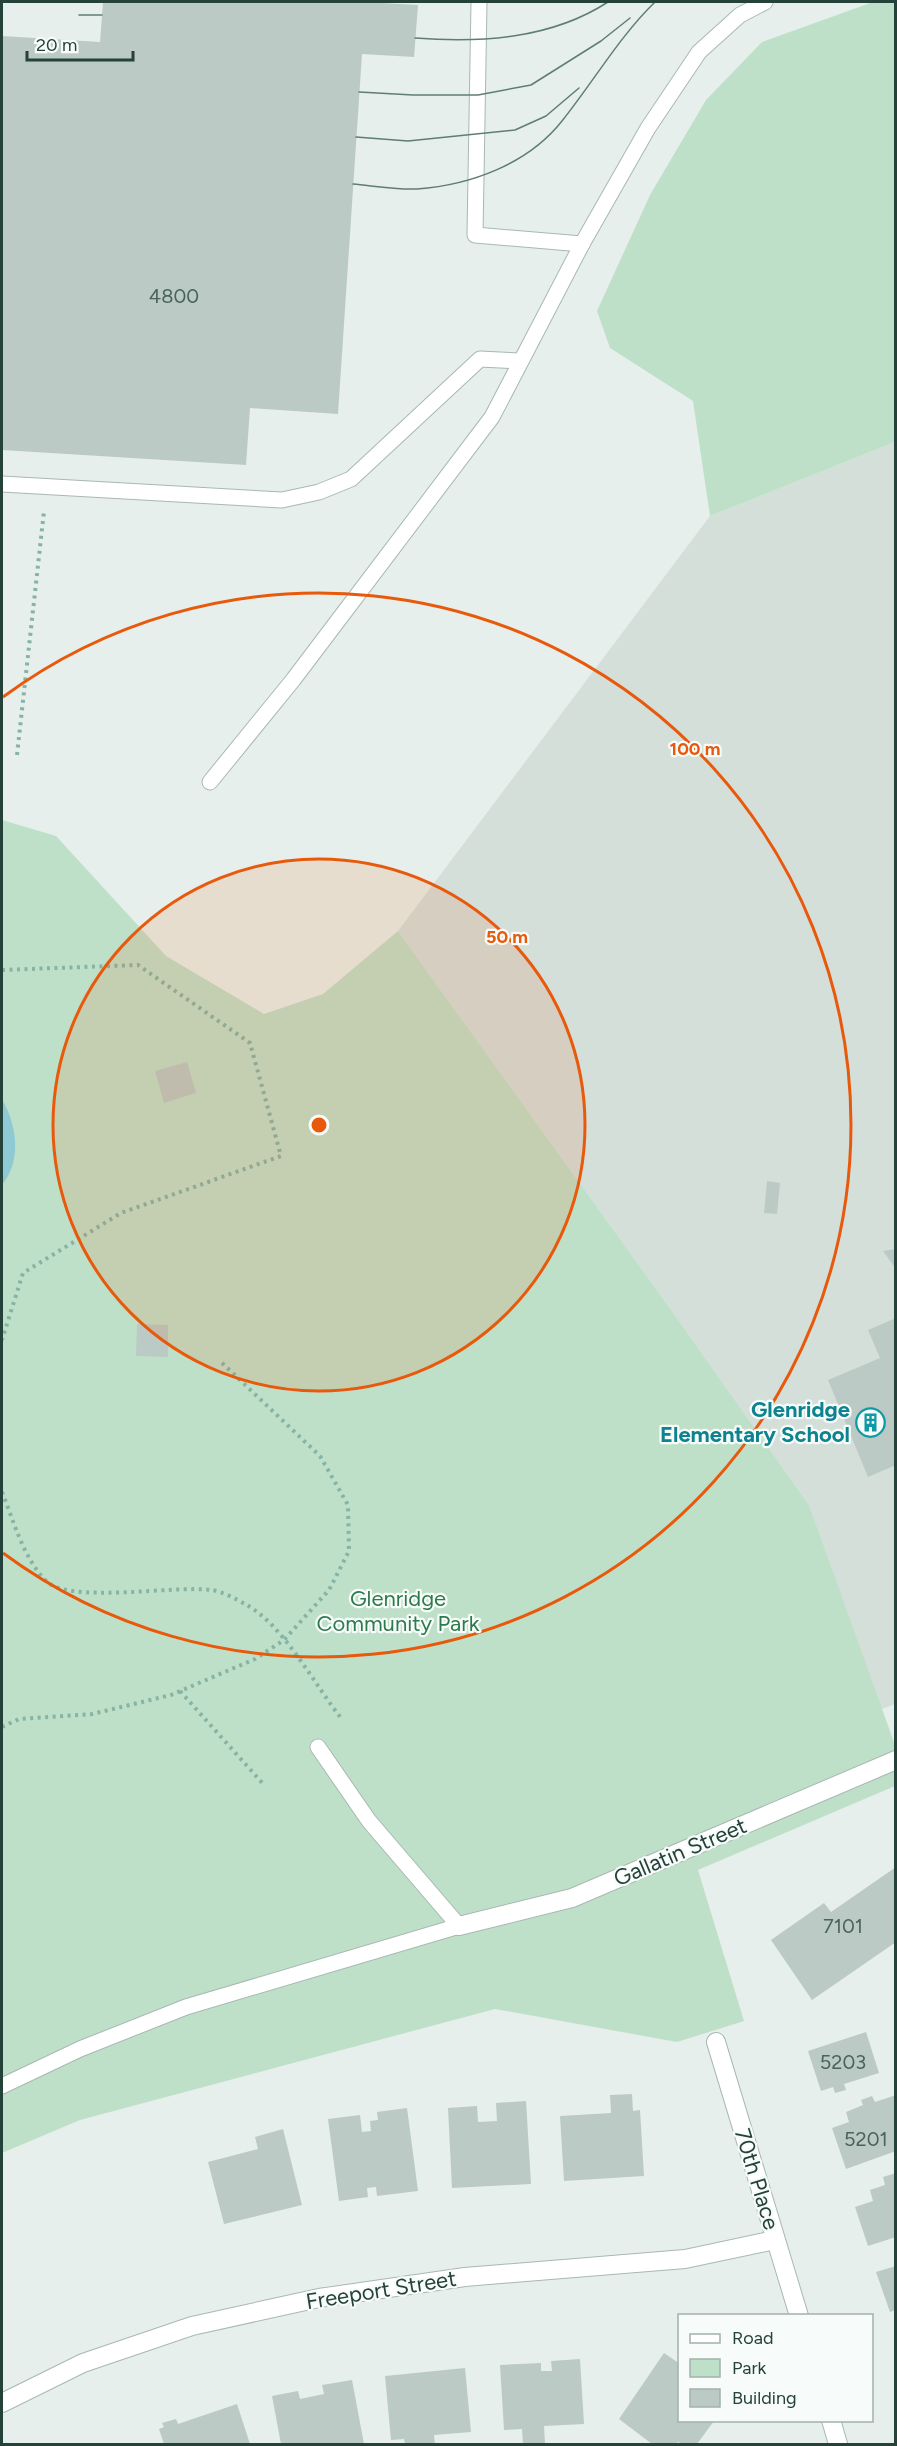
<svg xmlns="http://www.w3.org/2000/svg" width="897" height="2446" font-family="Figtree,sans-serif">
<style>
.built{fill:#d4dfda}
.green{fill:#bfe0c8}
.water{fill:#8ec9d4}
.building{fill:#bbcac4}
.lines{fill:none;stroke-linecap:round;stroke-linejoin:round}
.lane-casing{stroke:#a8b8b2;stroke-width:17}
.street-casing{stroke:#a8b8b2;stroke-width:20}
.path{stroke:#86b3a5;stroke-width:4;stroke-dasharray:3 4.5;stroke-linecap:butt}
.lane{stroke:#fff;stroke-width:15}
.street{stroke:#fff;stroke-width:18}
.tram{stroke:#5f7d75;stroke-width:1.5}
.ring{fill:none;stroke:#e8590c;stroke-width:3}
.labels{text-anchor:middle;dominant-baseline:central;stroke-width:4.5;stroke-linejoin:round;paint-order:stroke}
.number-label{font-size:20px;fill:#4a645c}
.culture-label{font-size:22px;font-weight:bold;fill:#0d838f;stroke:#f7fbf9;text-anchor:end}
.park-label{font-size:22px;fill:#2d7a4b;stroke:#f7fbf9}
.street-label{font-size:22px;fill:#24423a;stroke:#f7fbf9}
.centre{fill:#e8590c;stroke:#f7fbf9;stroke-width:3}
.ring-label{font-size:18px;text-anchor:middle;font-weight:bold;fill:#e8590c;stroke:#f7fbf9;stroke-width:4.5;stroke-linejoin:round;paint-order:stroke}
</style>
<rect width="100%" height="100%" fill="#e6efeb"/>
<!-- built -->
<polygon class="built" points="895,442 895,1704 880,1710 809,1505 669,1307 398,931 710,516"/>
<!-- green -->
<g class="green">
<polygon points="873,2 895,2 895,442 710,516 693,401 610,348 597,311 650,195 706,100 762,42"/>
<polygon points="2,820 56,836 166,956 264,1014 323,994 398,931 669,1307 809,1505 895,1745 895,1786 698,1870 744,2021 677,2042 495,2009 80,2120 2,2153"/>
</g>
<!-- water -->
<path class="water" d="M2,1099C17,1126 22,1160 2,1185Z"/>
<!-- building -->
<g class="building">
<polygon points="103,2 363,2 418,5 414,57 362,54 338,414 250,408 246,465 2,450 2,36 100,42"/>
<polygon points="187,1062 196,1093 164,1103 155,1071"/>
<polygon points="767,1181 780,1183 777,1214 764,1213"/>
<polygon points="896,1249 896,1269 883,1251"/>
<polygon points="896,1318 896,1465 868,1477 828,1380 880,1358 868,1330"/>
<polygon points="137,1324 168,1325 168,1357 136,1356"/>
<polygon points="896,1867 896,1942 812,2000 771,1940 824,1903 831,1912"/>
<polygon points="866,2032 879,2073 844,2084 846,2090 835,2093 833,2087 821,2091 808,2051"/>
<polygon points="632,2094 633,2111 640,2110 644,2176 564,2181 560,2116 611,2113 610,2095"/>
<polygon points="896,2095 896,2151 846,2169 832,2128 849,2122 846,2112 863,2105 861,2100 872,2096 875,2102"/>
<polygon points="526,2101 531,2184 452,2188 448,2108 477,2106 478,2122 497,2121 496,2103"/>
<polygon points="407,2108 418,2191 377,2196 376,2187 367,2188 368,2197 339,2201 328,2119 360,2115 362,2132 371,2131 370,2121 378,2120 377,2112"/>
<polygon points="283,2129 302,2205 224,2224 208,2162 258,2149 255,2137"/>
<polygon points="896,2173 896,2237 868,2246 855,2207 873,2201 870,2190 885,2185 883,2177"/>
<polygon points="896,2266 896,2310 890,2312 876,2272"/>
<polygon points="664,2353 680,2364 680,2421 714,2421 697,2444 682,2444 678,2442 676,2444 652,2444 619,2419"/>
<polygon points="580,2359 584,2424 544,2426 545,2443 523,2444 522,2429 504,2430 500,2365 541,2363 541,2371 552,2371 551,2361"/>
<polygon points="465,2368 471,2432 434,2435 435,2444 405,2444 404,2439 391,2440 385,2376"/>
<polygon points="352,2380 364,2444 281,2444 272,2396 298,2391 300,2399 324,2394 322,2385"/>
<polygon points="237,2404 250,2444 164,2444 159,2429 164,2427 162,2423 176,2419 178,2424"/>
</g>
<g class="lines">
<defs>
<g id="lane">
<polyline points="479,2 475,235 582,244"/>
<polyline points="2,484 282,500 319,492 351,479 480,359 520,361"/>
<polyline points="210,782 293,680 492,417 582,244 648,128 699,52 740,15 765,2"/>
<polyline points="2,2086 80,2049 186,2007 459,1926 369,1821 318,1747"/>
</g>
<g id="street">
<polyline points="459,1926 572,1898 896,1760"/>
<polyline points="716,2042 799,2316"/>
<polyline points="2,2403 83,2363 192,2326 319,2298 465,2277 685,2259 775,2240"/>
<polyline points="831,2420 838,2444"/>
</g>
</defs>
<!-- lane casing -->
<use href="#lane" class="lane-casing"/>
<!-- street casing -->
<use href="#street" class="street-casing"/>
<!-- path -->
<g class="path">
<polyline points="17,755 44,511"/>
<polyline points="2,970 138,965 250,1043 281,1156 121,1213 23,1273 2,1340"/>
<path d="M2,1492C14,1522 23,1557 46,1581C68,1604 176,1585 211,1590C222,1591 236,1599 245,1604C283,1624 314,1684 341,1718"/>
<polyline points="180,1691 265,1786"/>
<polyline points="2,1727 19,1719 92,1714 171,1695 255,1659 284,1640 329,1590 349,1551 348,1505 320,1456 220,1361"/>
</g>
<!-- lane -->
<use href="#lane" class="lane"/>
<!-- street -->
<use href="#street" class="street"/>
<!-- tram -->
<g class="tram">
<polyline points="79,15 102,15"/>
<path d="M415,38C481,43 551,39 608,2"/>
<polyline points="359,92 413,95 478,95 531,85 601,41 630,18"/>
<polyline points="356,137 408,141 515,130 546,116 579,88"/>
<path d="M353,184C374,186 396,190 417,189C471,185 528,164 562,121C594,81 619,37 655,2"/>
</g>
</g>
<!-- distance rings -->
<circle cx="319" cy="1125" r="266" fill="#e8590c" fill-opacity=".12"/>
<g class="ring">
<circle cx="319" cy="1125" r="266"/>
<path d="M3 697A532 532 0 1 1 3 1553"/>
</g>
<!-- icons -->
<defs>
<symbol id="building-ring" viewBox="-11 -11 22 22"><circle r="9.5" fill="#f7fbf9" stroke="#0f9aa8" stroke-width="1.5"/><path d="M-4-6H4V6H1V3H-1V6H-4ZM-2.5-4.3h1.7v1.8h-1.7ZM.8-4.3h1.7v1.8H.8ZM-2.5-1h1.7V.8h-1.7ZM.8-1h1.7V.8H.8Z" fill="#0f9aa8"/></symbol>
</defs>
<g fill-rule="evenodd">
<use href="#building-ring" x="854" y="1406" width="33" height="33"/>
</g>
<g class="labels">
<!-- number labels -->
<g class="number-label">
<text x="174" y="296">4800</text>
<text x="843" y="1926">7101</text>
<text x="843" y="2062">5203</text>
<text x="866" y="2139">5201</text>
</g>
<!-- culture labels -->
<g class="culture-label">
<text x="850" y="1409">Glenridge<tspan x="850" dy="25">Elementary School</tspan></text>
</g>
<!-- park labels -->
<g class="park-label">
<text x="398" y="1598">Glenridge<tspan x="398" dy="25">Community Park</tspan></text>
</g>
<!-- street labels -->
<g class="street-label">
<text transform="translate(680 1852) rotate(-23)">Gallatin Street</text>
<text transform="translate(757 2179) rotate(73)">70th Place</text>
<text transform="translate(381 2290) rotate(-9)">Freeport Street</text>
</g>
</g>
<circle cx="319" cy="1125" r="9" class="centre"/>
<g class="ring-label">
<text x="695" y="755">100 m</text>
<text x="507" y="943">50 m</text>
</g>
<!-- border -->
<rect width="897" height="2446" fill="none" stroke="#24423a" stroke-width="6"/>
<!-- legend -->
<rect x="678" y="2314" width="195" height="108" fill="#f7fbf9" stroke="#a3b1ad" stroke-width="1.5"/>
<rect x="690" y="2334" width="30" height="9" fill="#ffffff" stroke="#a3b1ad" stroke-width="1.5"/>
<text x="732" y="2344" font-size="18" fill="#24423a">Road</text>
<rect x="690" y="2359" width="30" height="18" fill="#bfe0c8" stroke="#a3b1ad" stroke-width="1.5"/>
<text x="732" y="2374" font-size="18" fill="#24423a">Park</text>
<rect x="690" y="2389" width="30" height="18" fill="#bbcac4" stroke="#a3b1ad" stroke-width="1.5"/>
<text x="732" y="2404" font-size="18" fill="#24423a">Building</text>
<!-- scale -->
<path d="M27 51v9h106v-9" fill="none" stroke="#24423a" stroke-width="3"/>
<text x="36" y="51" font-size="18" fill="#24423a" stroke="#f7fbf9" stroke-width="4.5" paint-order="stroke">20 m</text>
</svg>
